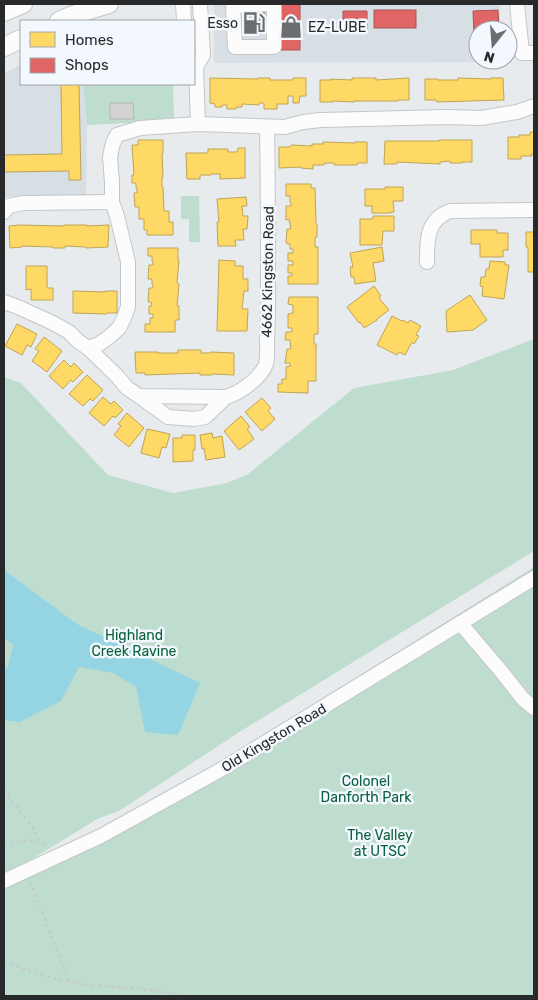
<svg xmlns="http://www.w3.org/2000/svg" width="538" height="1000" font-family="Rubik,sans-serif">
<style>
.built{fill:#d7dee4}
.green{fill:#bfddce}
.water{fill:#95d4e2}
.homes{fill:#ffd966;stroke:#bea454}
.shops{fill:#e06666;stroke:#a85454}
.building{fill:#d3d3d3;stroke:#b2b2b2}
.lines{fill:none;stroke-linecap:round;stroke-linejoin:round}
.minor-tunnel{stroke:#c1c4c6;stroke-width:14;stroke-dasharray:14 7;stroke-linecap:butt}
.minor-casing{stroke:#c3c6c7;stroke-width:16}
.major-casing{stroke:#c3c6c7;stroke-width:20}
.path{stroke:#c7c8c9;stroke-width:2.5;stroke-dasharray:2.5 4;stroke-linecap:butt}
.minor{stroke:#fcfcfc;stroke-width:14}
.major{stroke:#fcfcfc;stroke-width:18}
.labels{text-anchor:middle;dominant-baseline:central;stroke-width:5;stroke-linejoin:round;paint-order:stroke}
.poi-label{font-size:14px;fill:#27292b;stroke:#f2f8fd;text-anchor:end}
.street-label{font-size:14px;fill:#27292b;stroke:#f2f8fd}
.park-label{font-size:14px;fill:#0a603c;stroke:#f2f8fd}
</style>
<rect width="100%" height="100%" fill="#e8ebed"/>
<!-- built -->
<g class="built">
<polygon points="214,4 500,4 500,30 478,30 478,60 499,60 499,62 214,63"/>
<polygon points="21,64 21,84 83,84 87,125 86,196 4,197 4,74"/>
</g>
<!-- green -->
<g class="green">
<polygon points="83,84 173,84 174,121 87,125"/>
<polygon points="181,196 199,196 200,242 189,242 189,219 181,219"/>
<polygon points="534,339 534,551 236,734 235,735 119,811 99,818 32,859 4,873 4,377 21,383 108,475 173,493 227,483 248,474 354,388 453,370"/>
<polygon points="534,567 534,996 4,996 4,890 65,859"/>
</g>
<!-- water -->
<polygon class="water" points="4,570 77,624 200,683 178,735 145,732 136,687 113,673 79,667 61,701 20,722 4,720 4,671 8,666 13,645 4,637"/>
<!-- homes -->
<g class="homes">
<polygon points="210,78 258,79 258,78 270,78 270,80 293,80 293,78 306,78 306,96 300,96 299,103 293,103 293,96 288,96 288,104 277,104 277,109 264,109 264,103 259,103 259,105 242,104 242,107 236,107 236,109 227,109 227,105 222,105 222,107 215,107 215,104 210,103"/>
<polygon points="352,78 376,78 376,80 409,78 409,100 398,100 398,101 354,101 354,102 333,101 333,102 320,102 320,80 331,80 331,79 352,80"/>
<polygon points="458,78 491,79 491,78 503,78 504,100 437,102 436,100 425,100 425,79 438,79 438,80 458,80"/>
<polygon points="61,84 79,84 81,180 69,180 69,171 4,172 4,155 62,154"/>
<polygon points="530,132 534,132 534,154 531,154 532,156 521,156 521,159 508,159 508,137 519,137 519,135 530,135"/>
<polygon points="138,140 163,140 163,153 162,153 163,177 162,177 162,187 163,187 164,211 169,211 169,222 173,222 173,235 147,235 147,230 144,230 144,219 139,219 139,207 135,207 134,193 137,193 137,188 136,188 136,183 132,183 132,175 134,175 132,145 138,145"/>
<polygon points="439,140 472,140 472,162 462,162 462,163 450,163 450,161 440,162 440,164 397,162 397,164 384,164 385,141 439,141"/>
<polygon points="323,142 355,143 355,142 367,142 367,163 357,163 357,165 334,165 334,163 324,163 324,165 313,165 313,169 301,168 301,167 279,168 279,147 290,147 291,145 312,146 312,144 323,144"/>
<polygon points="238,148 245,148 245,178 220,179 220,174 211,174 211,175 200,175 200,179 187,179 186,153 208,153 208,149 228,149 228,152 237,152"/>
<polygon points="286,184 311,184 311,188 315,188 316,224 317,224 317,237 315,237 315,247 318,247 318,284 288,284 288,276 292,276 292,273 288,273 288,265 293,265 293,261 288,261 288,253 293,253 293,249 290,249 290,244 286,243 287,229 291,229 289,219 286,220 286,206 291,206 291,202 290,202 290,196 286,196"/>
<polygon points="385,187 403,187 403,201 393,201 394,212 391,212 391,213 372,213 372,206 365,206 365,189 385,189"/>
<polygon points="246,197 247,206 242,206 243,216 248,216 247,229 243,229 244,240 235,240 236,246 218,246 217,222 219,222 217,199"/>
<polygon points="373,216 394,216 394,231 383,231 382,245 360,245 360,219 373,219"/>
<polygon points="20,225 64,226 64,225 87,225 87,226 109,225 108,247 86,248 86,247 65,246 65,248 53,248 53,247 22,246 22,247 10,248 9,226"/>
<polygon points="471,230 497,230 497,233 508,233 508,250 503,250 503,257 480,257 480,244 471,244"/>
<polygon points="526,232 534,232 534,272 528,272 528,247 526,247"/>
<polygon points="382,247 384,261 373,263 376,281 355,284 354,277 351,277 350,267 353,267 350,253"/>
<polygon points="148,248 178,248 178,260 179,260 177,283 179,284 177,306 179,306 179,320 175,320 175,332 145,332 145,324 150,324 150,318 153,318 153,314 149,314 149,306 152,306 151,302 148,302 149,288 153,288 153,284 152,284 152,279 148,279 149,265 153,265 153,261 152,261 152,256 148,256"/>
<polygon points="219,260 235,261 235,266 243,266 243,279 248,279 248,291 244,291 242,309 248,309 247,331 217,331"/>
<polygon points="490,261 505,262 505,265 509,265 504,299 482,296 483,287 480,286 481,277 485,277 486,269 489,269"/>
<polygon points="26,266 47,266 47,288 53,288 53,300 31,300 31,289 26,290"/>
<polygon points="374,286 381,296 379,298 389,310 377,319 377,320 364,328 360,322 359,323 347,307"/>
<polygon points="73,291 105,292 105,291 117,291 117,313 107,313 106,314 73,313"/>
<polygon points="470,295 487,320 473,330 447,332 446,311"/>
<polygon points="289,297 318,297 318,334 314,334 314,344 316,344 316,381 308,381 308,393 278,392 278,384 282,384 282,379 286,379 286,367 290,366 290,363 285,363 287,349 291,349 290,340 285,340 286,332 292,332 292,328 288,328 288,314 293,313 293,305 288,304"/>
<polygon points="392,316 402,321 403,320 408,323 410,320 421,326 416,335 419,336 414,344 412,342 405,355 399,352 397,355 377,345"/>
<polygon points="17,324 37,334 31,347 27,345 22,355 5,346"/>
<polygon points="44,337 62,351 47,372 32,361 39,351 35,349"/>
<polygon points="178,350 201,350 201,353 210,353 211,352 234,353 234,375 212,374 212,375 200,375 200,373 145,375 145,373 136,373 135,352 158,352 158,353 178,353"/>
<polygon points="64,360 71,367 74,363 83,372 73,382 71,380 63,389 49,376"/>
<polygon points="87,375 103,390 93,401 90,399 83,406 69,394"/>
<polygon points="103,397 111,404 114,401 123,410 115,418 113,416 104,426 89,413"/>
<polygon points="262,398 271,408 268,411 275,419 262,431 245,412"/>
<polygon points="127,413 144,428 129,447 114,435 121,426 118,424"/>
<polygon points="241,416 250,427 247,429 254,439 239,450 224,431"/>
<polygon points="147,429 170,434 166,448 162,447 159,458 141,453"/>
<polygon points="212,433 213,438 222,436 225,457 206,460 204,448 202,449 200,435"/>
<polygon points="182,435 195,435 195,450 193,450 193,461 173,462 173,438 182,438"/>
</g>
<!-- shops -->
<g class="shops">
<rect x="281" y="4" width="19" height="46"/>
<rect x="246" y="7" width="18" height="24"/>
<rect x="374" y="10" width="42" height="18"/>
<polygon points="498,10 499,30 478,30 478,36 474,36 473,11"/>
<polygon points="343,11 367,11 367,29 360,29 360,28 352,28 352,32 345,33 345,28 343,28"/>
</g>
<!-- building -->
<polygon class="building" points="110,103 133,103 134,119 110,119"/>
<g class="lines">
<!-- minor-tunnel -->
<polyline class="minor-tunnel" points="245,24 265,24"/>
<defs>
<g id="minor">
<polyline points="183,4 184,21"/>
<polyline points="233,4 235,47 274,47 274,4"/>
<polyline points="517,4 522,53 534,53"/>
<polyline points="234,6 268,4"/>
<polyline points="198,124 196,67 203,55 200,4"/>
<polyline points="4,212 8,206 24,203 112,202"/>
<path d="M427,262C427,241 426,220 450,211L534,210"/>
<path d="M4,302L18,307L53,323L69,332L78,341L88,348L117,376L127,388L139,396L226,397C240,393 261,378 266,364C268,357 267,348 267,341C268,324 268,308 268,291C268,236 268,182 267,127"/>
<polyline points="88,348 99,344 109,337 119,328 124,318 128,307 128,262 117,216 112,202 112,182 110,157 113,143 117,135 140,128 198,124 285,127 303,122 321,120 448,117 481,118 517,112 534,106"/>
<polyline points="139,396 168,417 194,419 205,417 226,397"/>
<polyline points="460,623 501,671 523,699 534,708"/>
<polyline points="4,881 101,836 222,769 534,578"/>
</g>
<g id="major">
<polyline points="4,12 23,4"/>
<polyline points="59,21 73,15 109,4"/>
<polyline points="4,47 21,39"/>
</g>
</defs>
<!-- minor casing -->
<use href="#minor" class="minor-casing"/>
<!-- major casing -->
<use href="#major" class="major-casing"/>
<!-- path -->
<g class="path">
<polyline points="4,791 33,828 39,841"/>
<polyline points="4,843 37,840 42,842 46,848"/>
<polyline points="30,882 69,981"/>
<path d="M4,962C29,971 55,980 82,984C115,988 149,987 181,996"/>
</g>
<!-- minor -->
<use href="#minor" class="minor"/>
<!-- major -->
<use href="#major" class="major"/>
</g>
<!-- icons -->
<defs>
<symbol id="fuel-bare" viewBox="-9 -9 18 18"><path d="M-5.5-6h7V0h2V4h1.3V-2.5L3-4.5l.8-.8L6-3V5H2.5V1h-1V6h-7ZM-4.2-4.7v3.2H.2V-4.7Z" fill="#6b6d6f" stroke="#f2f8fd" stroke-width="2.5" paint-order="stroke"/></symbol>
<symbol id="shop-bare" viewBox="-9 -9 18 18"><path d="M-5-2.5h2.3a2.7 3.5 0 0 1 5.4 0H5L5.5 6h-11ZM-1.5-2.5h3a1.5 2.3 0 0 0-3 0Z" fill="#6b6d6f" stroke="#f2f8fd" stroke-width="2.5" paint-order="stroke"/></symbol>
</defs>
<g fill-rule="evenodd">
<use href="#fuel-bare" x="238" y="7" width="32" height="32"/>
<use href="#shop-bare" x="275" y="11" width="32" height="32"/>
</g>
<g class="labels">
<!-- poi labels -->
<g class="poi-label">
<text x="238" y="23">Esso</text>
<text x="308" y="27" text-anchor="start">EZ-LUBE</text>
</g>
<!-- street labels -->
<g class="street-label">
<text transform="translate(268 272) rotate(-89)">4662 Kingston Road</text>
<text transform="translate(274 738) rotate(-31)">Old Kingston Road</text>
</g>
<!-- park labels -->
<g class="park-label">
<text x="134" y="635">Highland<tspan x="134" dy="16">Creek Ravine</tspan></text>
<text x="366" y="781">Colonel<tspan x="366" dy="16">Danforth Park</tspan></text>
<text x="380" y="835">The Valley<tspan x="380" dy="16">at UTSC</tspan></text>
</g>
</g>
<!-- border -->
<rect width="538" height="1000" fill="none" stroke="#27292b" stroke-width="10"/>
<!-- legend -->
<rect x="20" y="20" width="175" height="65" fill="#f2f8fd" stroke="#a1a5a9"/>
<rect x="30" y="32" width="25" height="15" fill="#ffd966" stroke="#a1a5a9"/>
<text x="65" y="45" font-size="15" fill="#27292b">Homes</text>
<rect x="30" y="58" width="25" height="15" fill="#e06666" stroke="#a1a5a9"/>
<text x="65" y="70" font-size="15" fill="#27292b">Shops</text>
<!-- north arrow -->
<g transform="translate(493 45) rotate(197)"><circle r="24" fill="#f2f8fd" stroke="#a1a5a9"/>
<path d="M0-4L9 19L0 12L-9 19Z" fill="#6b6d6f"/>
<text y="-8" font-size="14" font-weight="bold" text-anchor="middle" fill="#27292b">N</text>
</g>
</svg>
